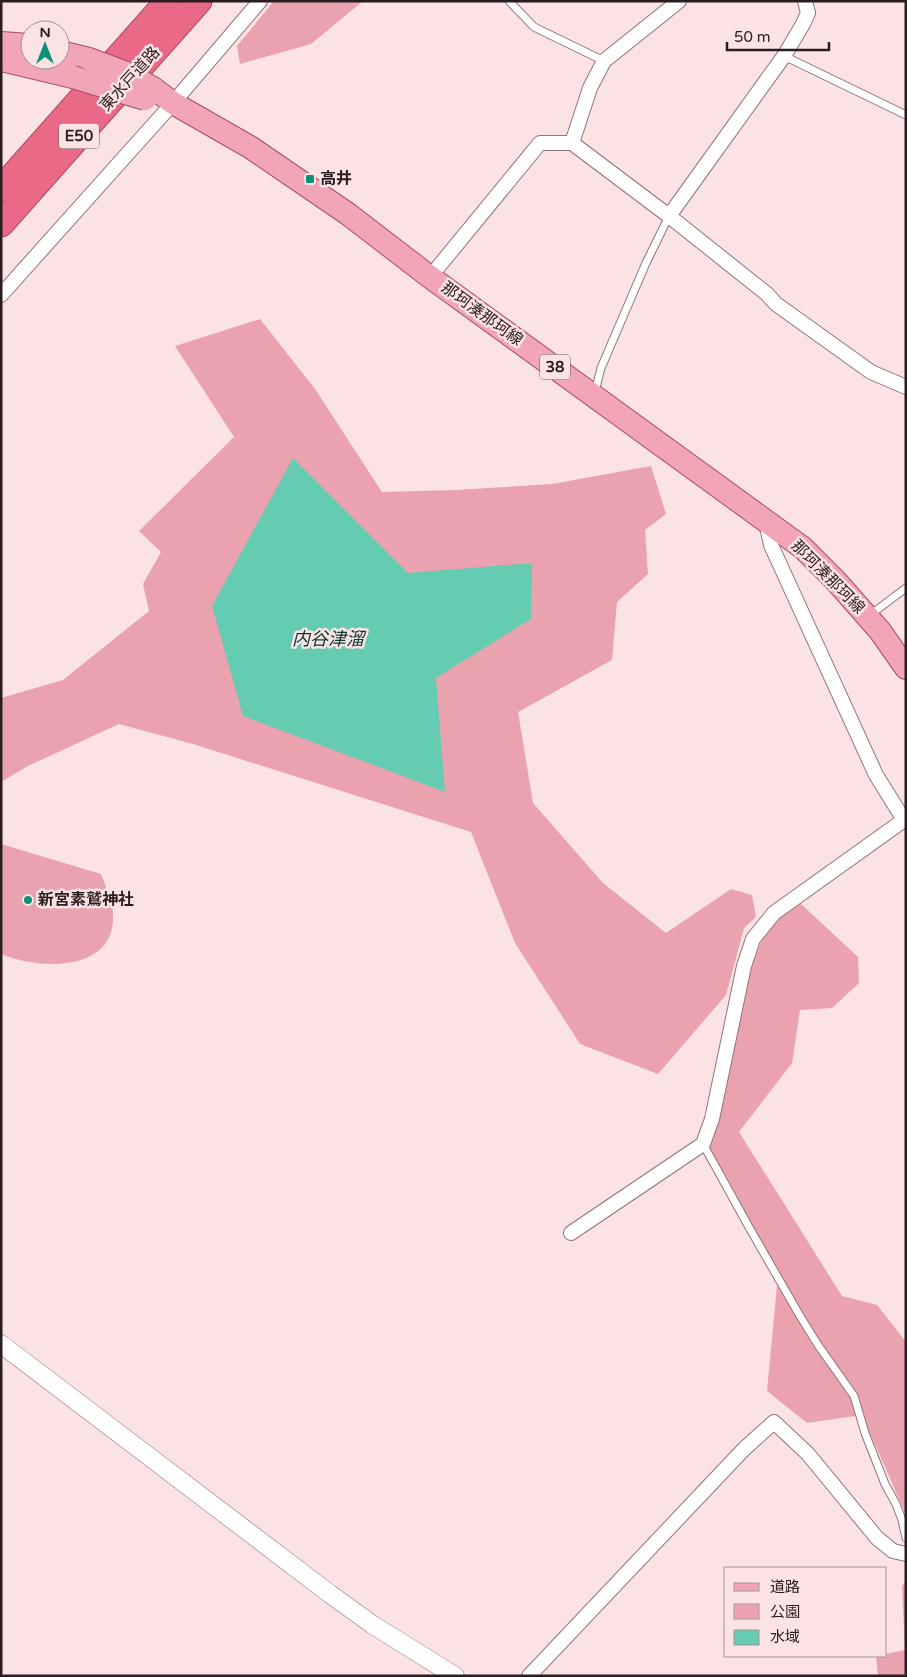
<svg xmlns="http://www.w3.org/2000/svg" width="907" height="1677" font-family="'Varela Round','Noto Sans JP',sans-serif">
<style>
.green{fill:#eaa2ae}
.water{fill:#65ccb2}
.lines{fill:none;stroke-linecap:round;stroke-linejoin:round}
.service-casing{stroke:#957277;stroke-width:9}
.minor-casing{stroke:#957277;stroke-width:16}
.tertiary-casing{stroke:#957277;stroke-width:19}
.primary-casing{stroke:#a74e62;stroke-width:24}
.motorway-casing{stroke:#a74e62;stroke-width:27}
.service{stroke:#fff;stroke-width:7}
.minor{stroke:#fff;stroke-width:14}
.tertiary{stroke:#fff;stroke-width:18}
.primary{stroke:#f2a5b6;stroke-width:22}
.motorway{stroke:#ea6986;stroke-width:25}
.primary-bridge-casing{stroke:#a74e62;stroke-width:24;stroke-linecap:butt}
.primary-bridge{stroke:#f2a5b6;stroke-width:22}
.poi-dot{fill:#0c9078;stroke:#fae2e5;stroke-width:2}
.labels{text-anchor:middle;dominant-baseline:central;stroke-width:5;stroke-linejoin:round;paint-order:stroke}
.shield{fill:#fae2e5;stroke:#69585a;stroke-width:1}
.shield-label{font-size:15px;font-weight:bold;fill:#2b1d1f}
.street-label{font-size:16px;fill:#2b1d1f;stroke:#fae2e5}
.poi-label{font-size:16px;font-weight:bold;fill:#2b1d1f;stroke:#fae2e5;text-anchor:start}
.water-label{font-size:18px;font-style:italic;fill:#06382d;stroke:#fae2e5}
</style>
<rect width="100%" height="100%" fill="#fae2e5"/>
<!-- green -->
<g class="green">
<polygon points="274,1 363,1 311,44 240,64 237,46"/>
<polygon points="260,319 315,389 382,492 456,490 552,484 651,466 666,514 645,530 648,574 617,602 612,660 518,712 533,803 603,883 666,933 731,889 752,895 756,917 744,928 726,995 658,1074 580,1044 515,943 471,832 193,744 119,724 28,766 1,782 1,698 63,680 149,611 143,584 161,552 139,531 234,437 175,346"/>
<path d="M1,844L101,874C105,885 113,903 113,914C116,973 39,970 1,954Z"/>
<polygon points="801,904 858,957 859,983 832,1008 800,1010 792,1063 739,1132 842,1296 877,1305 906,1342 906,1515 862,1415 807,1423 767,1391 778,1275 707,1144 751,968 761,942 779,915"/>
<polygon points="906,1581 906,1676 878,1676 876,1656 886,1656 886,1654 905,1650 902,1586"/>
</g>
<!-- water -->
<polygon class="water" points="293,458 408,573 532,563 531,619 436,678 445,792 243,716 212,606"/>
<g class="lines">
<defs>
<g id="service">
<polyline points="509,1 534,27 604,61"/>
<polyline points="784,56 906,115"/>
<polyline points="595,392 601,368 646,263 669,216"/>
<polyline points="870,615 906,588"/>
<polyline points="703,1144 750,1229 800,1316 818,1345 854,1396 865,1433 885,1484 896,1504 902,1520 906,1538"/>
</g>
<g id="minor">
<polyline points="572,143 590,88 604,61 679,1"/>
<polyline points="669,216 784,56 803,24 808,13 805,1"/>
<polyline points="430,277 540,143 572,143 669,216 767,294 776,304 871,372 906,387"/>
<polyline points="1,295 173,103 260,1"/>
<polyline points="571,1233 703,1144 712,1119 744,966 753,939 774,913 904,820 876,775 771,545 766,521"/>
<polyline points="529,1676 744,1449 774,1422 808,1454 877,1538 893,1551 906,1554"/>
</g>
<polyline id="tertiary" points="1,1344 330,1594 373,1625 455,1676"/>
<g id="primary">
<polyline points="1,43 30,45"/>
<polyline points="60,52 89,59"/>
<polyline points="1,60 73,77"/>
<polyline points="153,88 173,103 250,147 348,214 430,277 803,548 836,581 880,631 906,668"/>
</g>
<g id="motorway">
<polyline points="1,189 168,1"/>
<polyline points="1,224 199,1"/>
</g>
</defs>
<!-- service casing -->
<use href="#service" class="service-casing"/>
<!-- minor casing -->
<use href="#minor" class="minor-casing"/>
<!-- tertiary casing -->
<use href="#tertiary" class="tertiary-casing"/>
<!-- primary casing -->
<use href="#primary" class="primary-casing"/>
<!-- motorway casing -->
<use href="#motorway" class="motorway-casing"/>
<!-- service -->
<use href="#service" class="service"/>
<!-- minor -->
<use href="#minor" class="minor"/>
<!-- tertiary -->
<use href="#tertiary" class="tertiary"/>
<!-- primary -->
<use href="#primary" class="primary"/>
<!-- motorway -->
<use href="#motorway" class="motorway"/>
<defs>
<g id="primary-bridge">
<polyline points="89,59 124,72 153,88"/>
<polyline points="73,77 145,99"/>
</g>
</defs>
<!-- primary-bridge casing -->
<use href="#primary-bridge" class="primary-bridge-casing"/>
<!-- primary-bridge -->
<use href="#primary-bridge" class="primary-bridge"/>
</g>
<!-- markers -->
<g class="poi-dot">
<rect x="305" y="174" width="10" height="10" rx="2.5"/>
<circle cx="28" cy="900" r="5"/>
</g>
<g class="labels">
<!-- shield labels -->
<g class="shield">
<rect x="59" y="123.5" width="40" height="25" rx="4"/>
<rect x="540" y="354.5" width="30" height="25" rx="4"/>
</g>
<g class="shield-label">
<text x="79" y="136">E50</text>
<text x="555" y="367">38</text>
</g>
<!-- street labels -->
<g class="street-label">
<text transform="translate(130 79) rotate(-48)">東水戸道路</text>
<text transform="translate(482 314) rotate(36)">那珂湊那珂線</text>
<text transform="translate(828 577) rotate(45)">那珂湊那珂線</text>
</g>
<!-- poi labels -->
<g class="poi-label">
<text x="320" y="179">高井</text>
<text x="38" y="900">新宮素鷲神社</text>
</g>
<!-- water labels -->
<g class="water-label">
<text x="328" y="639">内谷津溜</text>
</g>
</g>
<!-- border -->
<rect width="907" height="1677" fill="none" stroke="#2b1d1f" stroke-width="5"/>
<!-- legend -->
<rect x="724" y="1567" width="162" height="90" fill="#fae2e5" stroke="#a79396"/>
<rect x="734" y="1583" width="25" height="8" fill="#f2a5b6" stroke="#a79396"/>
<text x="770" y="1592" font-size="15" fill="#2b1d1f">道路</text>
<rect x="734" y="1604" width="25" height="15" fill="#eaa2ae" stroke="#a79396"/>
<text x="770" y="1617" font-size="15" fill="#2b1d1f">公園</text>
<rect x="734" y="1630" width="25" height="15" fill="#65ccb2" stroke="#a79396"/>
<text x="770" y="1642" font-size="15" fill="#2b1d1f">水域</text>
<!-- north arrow -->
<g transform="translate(45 45)"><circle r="24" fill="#fae2e5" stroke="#a79396"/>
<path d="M0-4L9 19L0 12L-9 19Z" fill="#0c9078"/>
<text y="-8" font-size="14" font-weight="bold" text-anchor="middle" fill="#2b1d1f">N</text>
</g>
<!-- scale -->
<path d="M727 42v8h102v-8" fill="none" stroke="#2b1d1f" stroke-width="2.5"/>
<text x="734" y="42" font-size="15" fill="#2b1d1f" stroke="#fae2e5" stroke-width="4" paint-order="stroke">50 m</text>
</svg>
